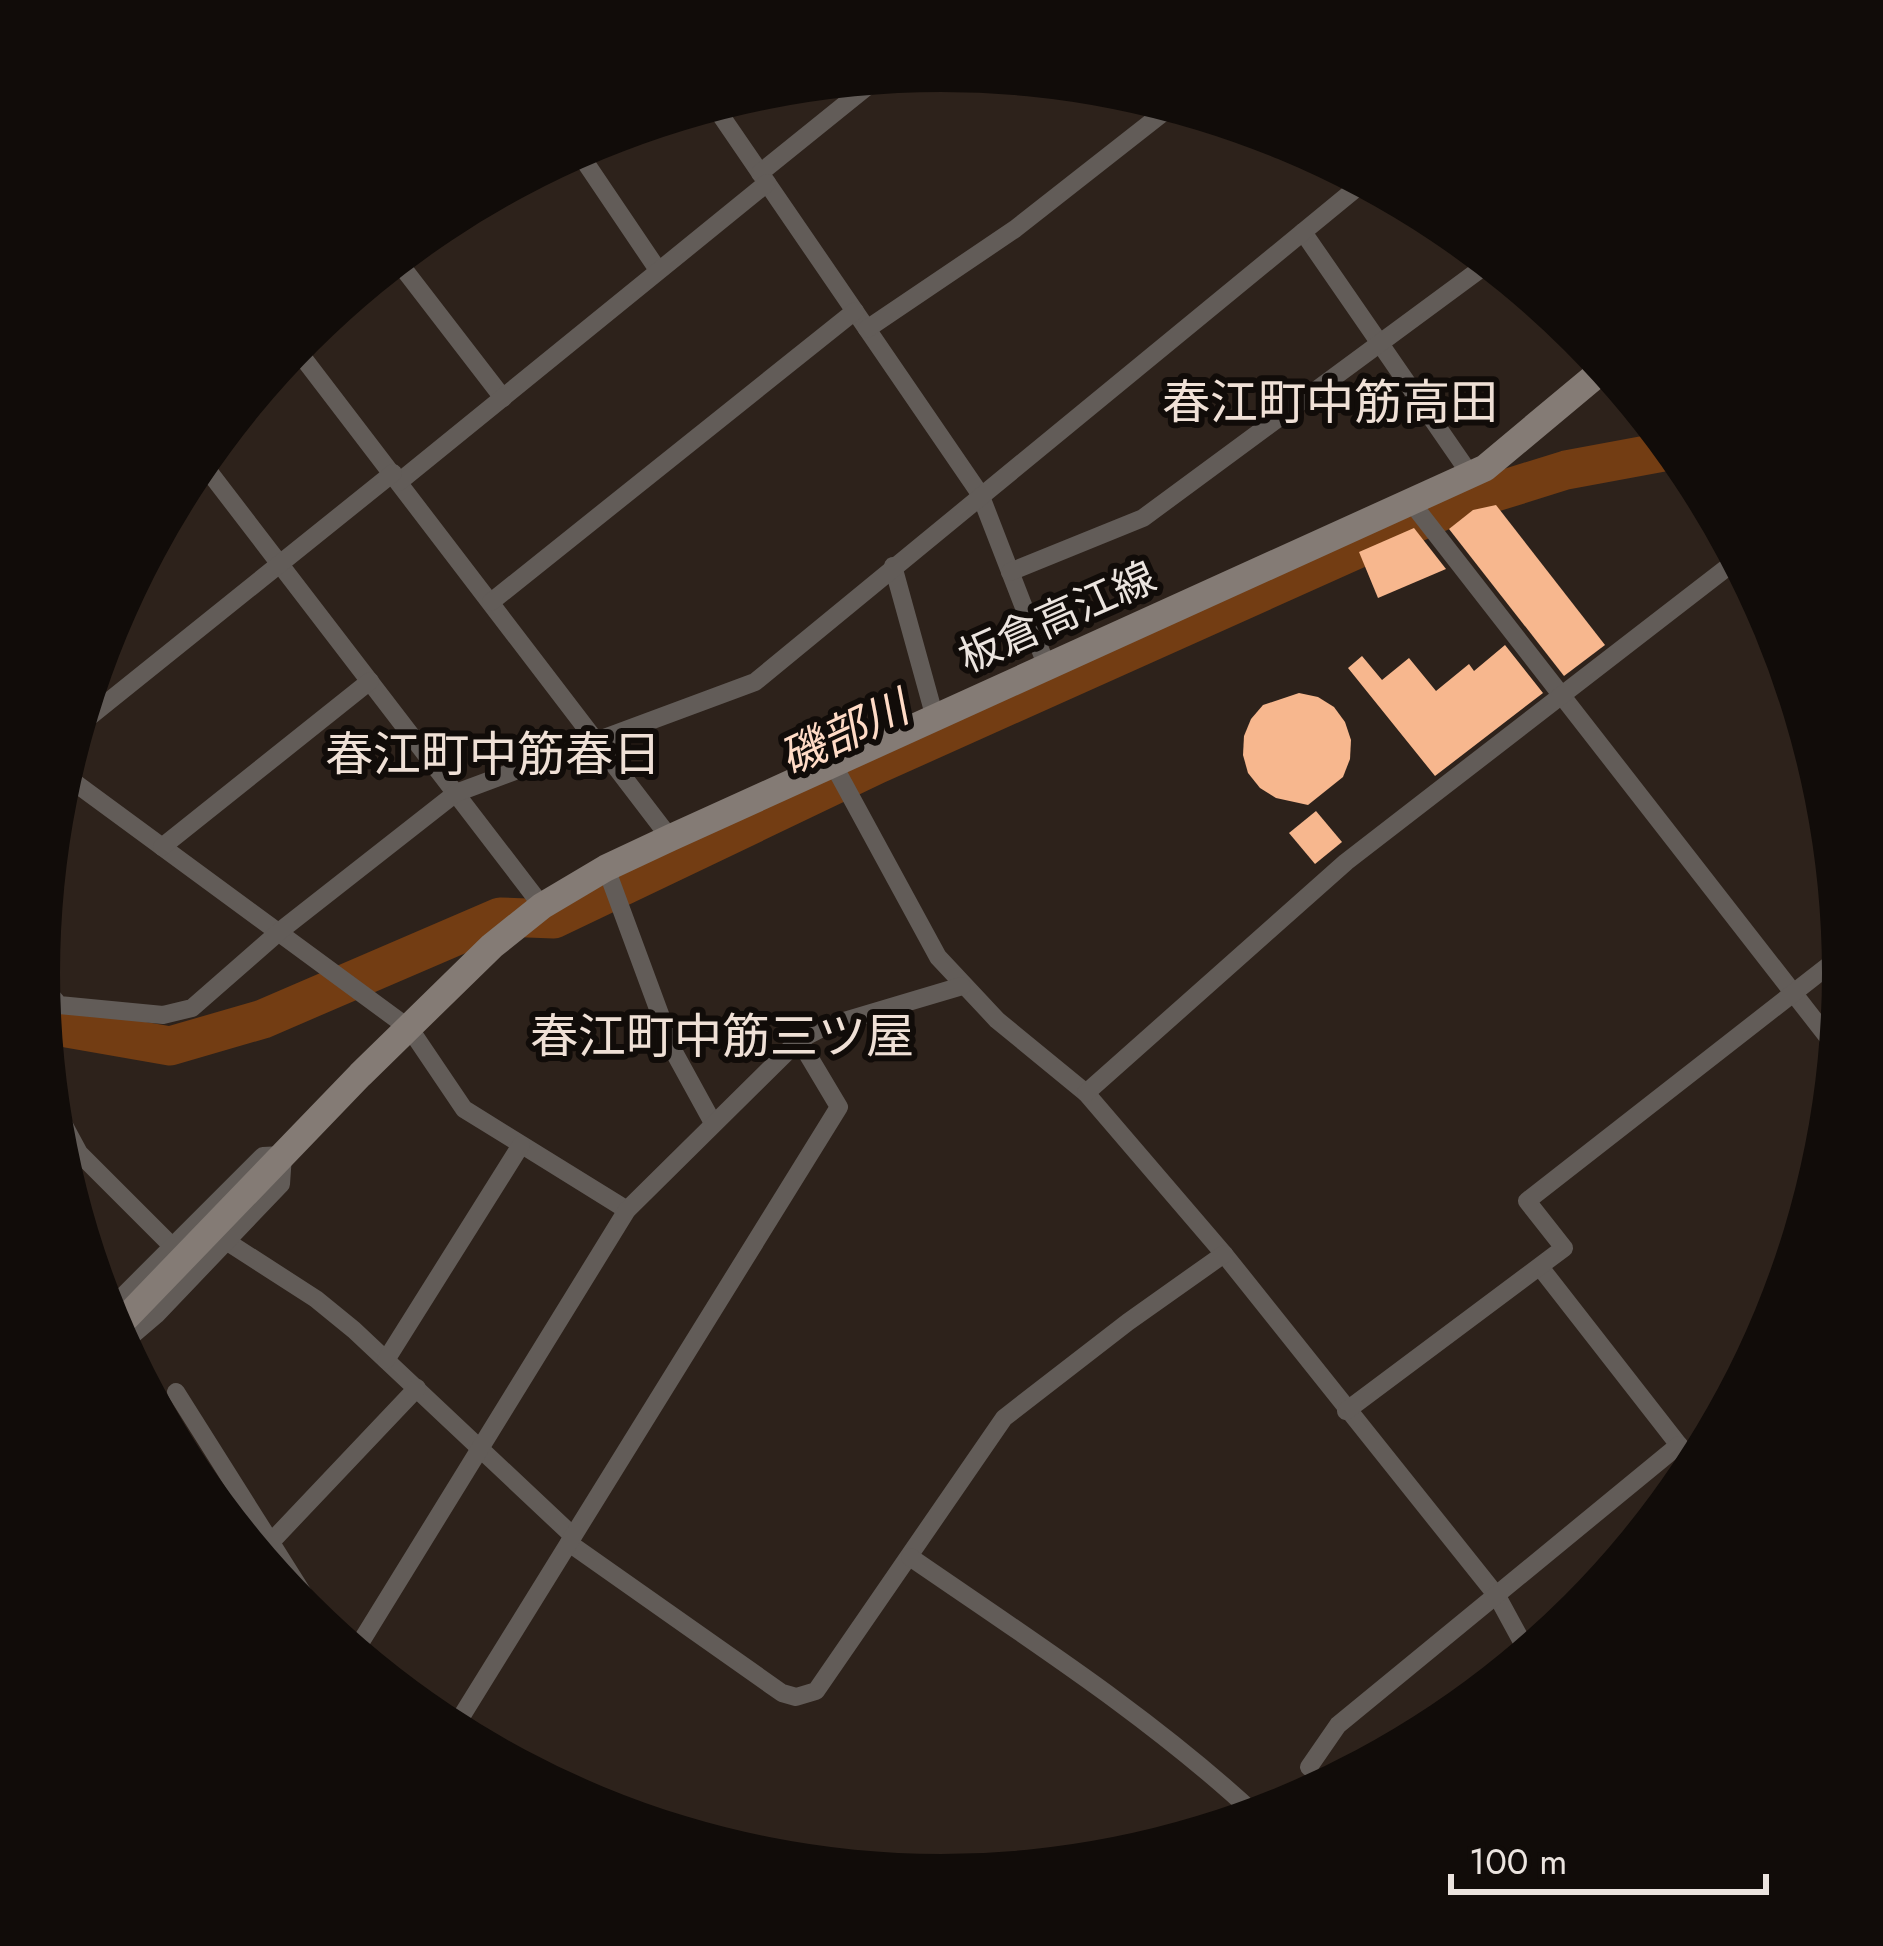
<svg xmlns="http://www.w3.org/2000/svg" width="1883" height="1946" font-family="Jost,'Noto Sans JP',sans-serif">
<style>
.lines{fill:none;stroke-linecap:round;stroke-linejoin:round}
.river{stroke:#733d13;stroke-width:39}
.building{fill:#f7b78e}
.street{stroke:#625c58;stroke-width:18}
.secondary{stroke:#847b75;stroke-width:27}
.labels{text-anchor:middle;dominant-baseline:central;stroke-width:12;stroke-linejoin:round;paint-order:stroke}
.street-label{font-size:42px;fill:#ebe4df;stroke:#110c09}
.water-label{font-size:45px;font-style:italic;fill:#ffdbc6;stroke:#110c09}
.quarter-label{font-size:48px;fill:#efe0d6;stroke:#110c09}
</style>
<rect width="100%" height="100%" fill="#2d221b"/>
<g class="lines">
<!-- river -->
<polyline class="river" points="44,1024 170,1046 263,1019 500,917 554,919 878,764 1460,503 1566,470 1674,450"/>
</g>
<!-- building -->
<g class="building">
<polygon points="1496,505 1605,645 1564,676 1449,529 1473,510"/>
<polygon points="1414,528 1446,569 1378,598 1359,552"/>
<polygon points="1505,645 1543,693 1435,776 1348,668 1362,656 1382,680 1409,658 1436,691 1469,664 1474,671"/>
<polygon points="1299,693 1318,697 1334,707 1345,722 1351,740 1350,759 1343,777 1308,805 1276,798 1260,788 1248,773 1243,755 1244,736 1251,719 1263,705"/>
<polygon points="1316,811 1342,842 1315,864 1289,833"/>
</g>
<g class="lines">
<!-- street -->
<g class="street">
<polyline points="713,104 980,494 1047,667"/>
<polyline points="577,150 658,270"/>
<polyline points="760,173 879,77"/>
<polyline points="1303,232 1470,474"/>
<polyline points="396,259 503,398"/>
<polyline points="867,329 1015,229 1173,105"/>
<polyline points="294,346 670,838"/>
<polyline points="200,460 542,906"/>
<polyline points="399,482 767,183"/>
<polyline points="1411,502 1837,1049"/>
<polyline points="893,566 935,718"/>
<polyline points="1010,572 1143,518 1490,262"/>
<polyline points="491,602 855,311"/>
<polyline points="78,726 393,473"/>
<polyline points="833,764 938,957 997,1020 1086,1093 1224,1254 1497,1596 1528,1653"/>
<polyline points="63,774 410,1029 464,1109 627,1210"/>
<polyline points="162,847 370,681"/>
<polyline points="606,868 674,1052 713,1123"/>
<polyline points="40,983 59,1005 163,1015 192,1008 280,931 456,793 755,682 1365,181"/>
<polyline points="1086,1093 1346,862 1738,559"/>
<polyline points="52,1103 79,1153 174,1248"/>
<polyline points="226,1241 316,1299 354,1330 573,1536"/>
<polyline points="1540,1267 1696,1467"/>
<polyline points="106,1313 263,1156 283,1155 281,1184 156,1315 122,1344"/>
<polyline points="386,1360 521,1145"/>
<polyline points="176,1392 326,1630"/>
<polyline points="1346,1411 1564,1248 1527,1201 1842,955"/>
<polyline points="271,1542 417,1388"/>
<polyline points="569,1543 782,1693 796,1697 816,1691 1004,1418 1128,1322 1224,1254"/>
<path d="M910,1557C1029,1639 1151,1717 1257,1816"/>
<polyline points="354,1653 627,1210 799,1040 824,1027 962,986"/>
<polyline points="453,1730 839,1107 799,1040"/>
<polyline points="1309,1767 1338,1725 1679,1445"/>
</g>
<!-- secondary -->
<polyline class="secondary" points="119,1325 360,1075 492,946 542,906 606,868 670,838 1485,468 1606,367"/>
</g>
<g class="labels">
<!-- street labels -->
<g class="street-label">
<text transform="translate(1057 617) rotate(-24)">板倉高江線</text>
</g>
<!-- water labels -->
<g class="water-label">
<text transform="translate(844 733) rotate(-25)">磯部川</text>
</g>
<!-- quarter labels -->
<g class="quarter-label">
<text x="1330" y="402">春江町中筋高田</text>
<text x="493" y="754">春江町中筋春日</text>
<text x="722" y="1036">春江町中筋三ツ屋</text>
</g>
</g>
<!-- crop -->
<path d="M0 0H1883V1946H0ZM60 973a881 881 0 1 1 1762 0a881 881 0 1 1-1762 0Z" fill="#110c09" fill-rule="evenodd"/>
<!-- scale -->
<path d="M1451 1874v18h315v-18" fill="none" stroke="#ebe4df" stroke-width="6"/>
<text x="1469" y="1874" font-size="36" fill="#ebe4df" stroke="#110c09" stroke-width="9" paint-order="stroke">100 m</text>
</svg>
